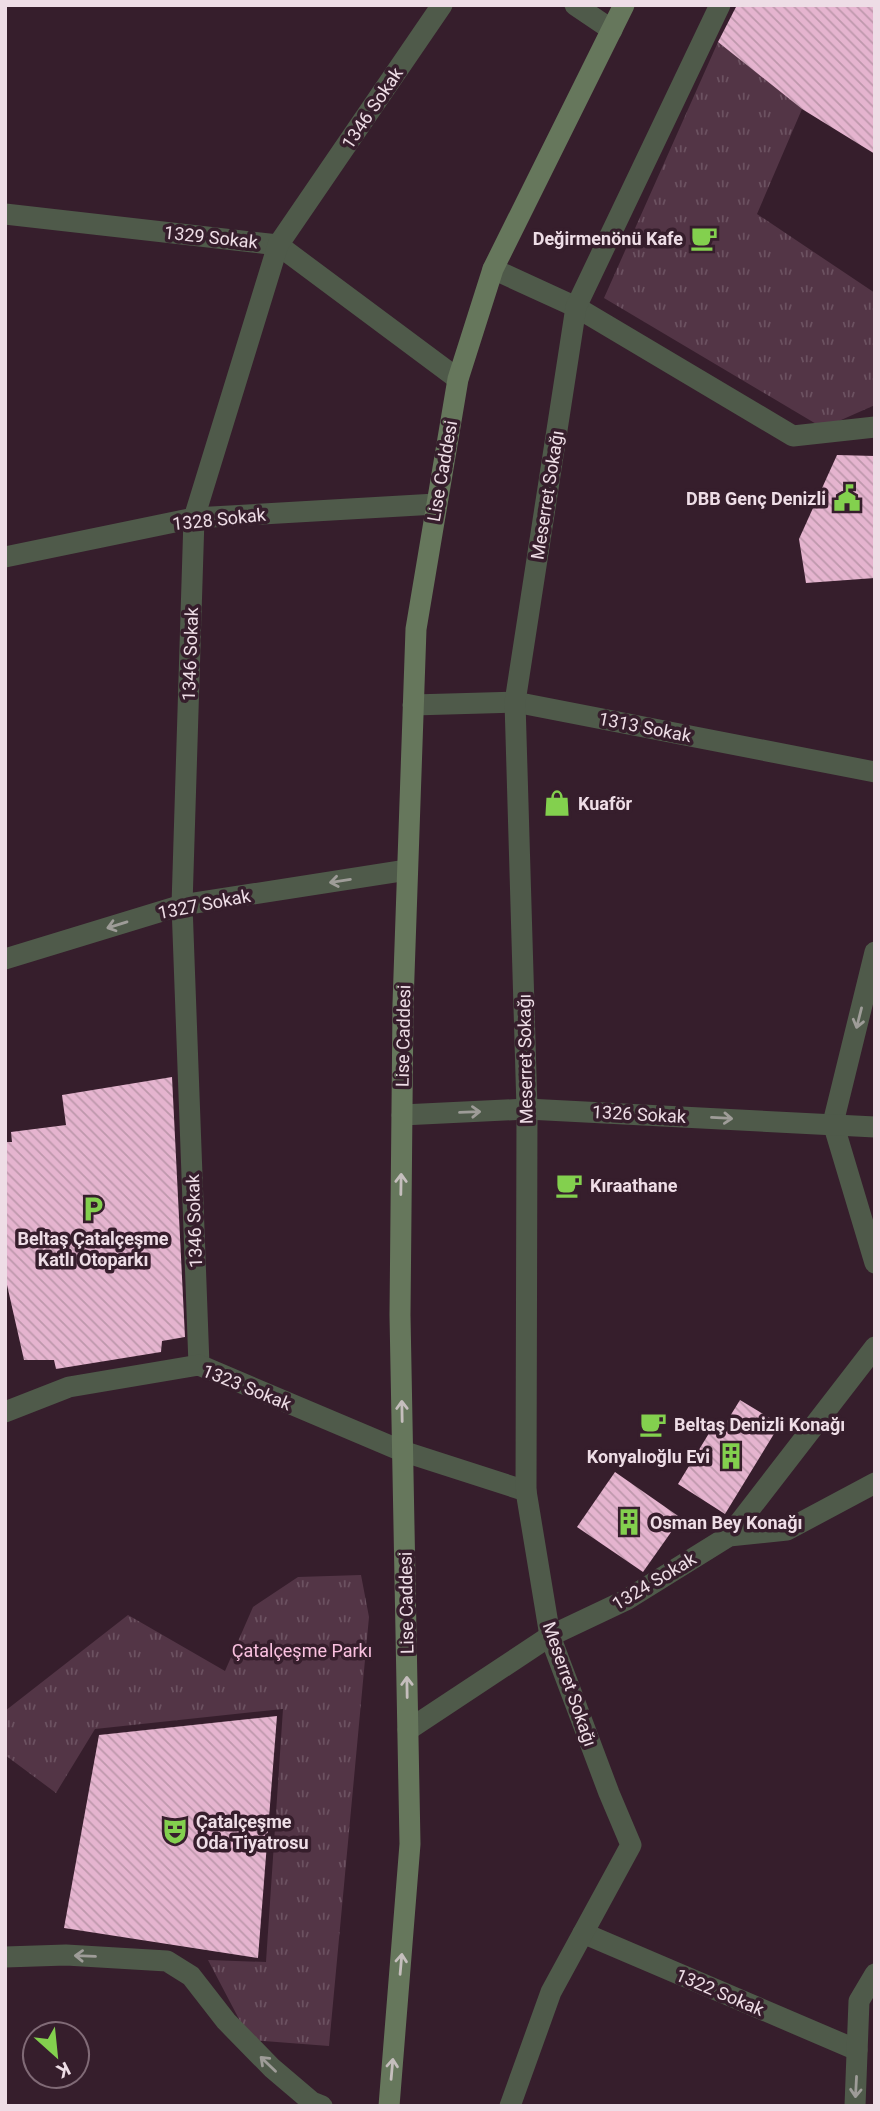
<svg xmlns="http://www.w3.org/2000/svg" width="880" height="2111" font-family="Roboto,sans-serif">
<style>
.park{fill:url(#park-tufts)}
.building{fill:url(#building-back-hatch)}
.lines{fill:none;stroke-linecap:round;stroke-linejoin:round}
.street{stroke:#4f5a4a;stroke-width:21}
.secondary{stroke:#66775c;stroke-width:21}
.oneway{stroke:#9e9c98}
.oneway2{stroke:#c5bebd}
.labels{text-anchor:middle;dominant-baseline:central;stroke-width:7;stroke-linejoin:round;paint-order:stroke}
.street-label{font-size:18px;fill:#eedde6;stroke:#361e2c}
.poi-label{font-size:18px;font-weight:bold;fill:#eedde6;stroke:#361e2c;text-anchor:start}
.park-label{font-size:18px;fill:#fac1e0;stroke:#361e2c}
</style>
<defs>
<pattern id="park-tufts" width="24" height="20" patternUnits="userSpaceOnUse" patternTransform="scale(1.75)"><rect width="24" height="20" fill="#533546"/><path d="M3 7l-1-3M5 7V3M7 7l1-3M15 17l-1-3M17 17v-4M19 17l1-3" fill="none" stroke="#6c5261"/></pattern>
<pattern id="building-back-hatch" width="6" height="6" patternUnits="userSpaceOnUse" patternTransform="scale(1.75)"><rect width="6" height="6" fill="#e5b4cf"/><path d="M-1 5l2 2M0 0l6 6M5-1l2 2" fill="none" stroke="#be98ac"/></pattern>
</defs>
<rect width="100%" height="100%" fill="#361e2c"/>
<!-- park -->
<g class="park">
<polygon points="718,42 802,109 757,214 875,293 875,405 823,428 604,298"/>
<polygon points="361,1575 369,1617 329,2046 250,2040 208,1960 266,1962 283,1709 95,1729 56,1793 5,1755 5,1711 128,1615 225,1671 253,1607 298,1577"/>
</g>
<!-- building -->
<g class="building">
<polygon points="737,5 875,5 875,154 802,109 718,42"/>
<polygon points="837,455 875,456 875,578 806,583 799,539"/>
<polygon points="172,1077 185,1337 162,1341 161,1352 56,1369 54,1360 24,1360 5,1276 5,1142 12,1142 11,1132 66,1125 62,1095"/>
<polygon points="740,1400 780,1424 725,1514 678,1484 711,1430 719,1434"/>
<polygon points="615,1472 681,1518 643,1572 577,1527"/>
<polygon points="277,1716 258,1958 64,1928 99,1735"/>
</g>
<g class="lines">
<!-- street -->
<g class="street">
<polyline points="575,5 612,30"/>
<polyline points="5,214 278,245 458,379"/>
<polyline points="493,269 576,307 793,436 875,427"/>
<polyline points="5,557 194,518 436,504"/>
<polyline points="413,705 515,702 875,772"/>
<polyline points="875,952 833,1123 875,1263"/>
<polyline points="5,959 182,905 407,870"/>
<polyline points="402,1115 527,1109 875,1127"/>
<polyline points="199,1365 182,905 194,518 278,245 442,5"/>
<polyline points="5,1412 69,1387 199,1365 402,1451 526,1491"/>
<polyline points="729,1536 875,1347"/>
<polyline points="408,1730 550,1636 626,1600 729,1536 787,1530 875,1483"/>
<polyline points="583,1933 857,2050"/>
<polyline points="5,1957 66,1955 167,1961 191,1976 226,2021 272,2068 312,2102 322,2106"/>
<polyline points="510,2106 551,1992 631,1845 609,1793 550,1636 526,1491 527,1109 515,702 576,307 720,5"/>
<polyline points="855,2106 859,2001 875,1974"/>
</g>
<!-- secondary -->
<polyline class="secondary" points="389,2106 410,1844 400,1315 403,1004 416,629 458,379 493,269 624,5"/>
</g>
<!-- one-way arrows -->
<defs><path id="oneway-shaft" d="M-6 0H5M1.5-3L5.5 0L1.5 3" fill="none" stroke-width="1.6" stroke-linecap="round" stroke-linejoin="round" transform="scale(1.75)"/></defs>
<g class="oneway">
<use href="#oneway-shaft" transform="translate(340 881) rotate(171)"/>
<use href="#oneway-shaft" transform="translate(117 925) rotate(163)"/>
<use href="#oneway-shaft" transform="translate(859 1018) rotate(104)"/>
<use href="#oneway-shaft" transform="translate(470 1112) rotate(-2)"/>
<use href="#oneway-shaft" transform="translate(722 1118) rotate(3)"/>
<use href="#oneway-shaft" transform="translate(85 1956) rotate(-178)"/>
<use href="#oneway-shaft" transform="translate(268 2064) rotate(-136)"/>
<use href="#oneway-shaft" transform="translate(856 2087) rotate(93)"/>
</g>
<g class="oneway2">
<use href="#oneway-shaft" transform="translate(401 1184) rotate(-89)"/>
<use href="#oneway-shaft" transform="translate(402 1411) rotate(-91)"/>
<use href="#oneway-shaft" transform="translate(407 1687) rotate(-91)"/>
<use href="#oneway-shaft" transform="translate(401 1964) rotate(-85)"/>
<use href="#oneway-shaft" transform="translate(392 2069) rotate(-85)"/>
</g>
<!-- icons -->
<defs>
<symbol id="cafe-bare" viewBox="-9 -9 18 18"><path d="M-5.5-4.5H6V0H3Q3 3.5 0 3.5H-2.5Q-5.5 3.5-5.5 0ZM3-3.2v2h1.7v-2ZM-6 4.5H4V6H-6Z" fill="#83d04e" stroke="#361e2c" stroke-width="2.5" paint-order="stroke"/></symbol>
<symbol id="civic-bare" viewBox="-9 -9 18 18"><path d="M-.6-6.5H3V-4.5H.6V-3L4-1V1h2V6H-6V1h2V-1L-.6-3ZM-1.2 2.5V6h2.4V2.5Z" fill="#83d04e" stroke="#361e2c" stroke-width="2.5" paint-order="stroke"/></symbol>
<symbol id="shop-bare" viewBox="-9 -9 18 18"><path d="M-5-2.5h2.3a2.7 3.5 0 0 1 5.4 0H5L5.5 6h-11ZM-1.5-2.5h3a1.5 2.3 0 0 0-3 0Z" fill="#83d04e" stroke="#361e2c" stroke-width="2.5" paint-order="stroke"/></symbol>
<symbol id="parking-bare" viewBox="-9 -9 18 18"><path d="M-3.5-5.5H1a3.5 3.5 0 0 1 0 7H-1V5.5H-3.5ZM-1-3.4V-.6H.8a1.4 1.4 0 0 0 0-2.8Z" fill="#83d04e" stroke="#361e2c" stroke-width="2.5" paint-order="stroke"/></symbol>
<symbol id="building-bare" viewBox="-9 -9 18 18"><path d="M-4-6H4V6H1V3H-1V6H-4ZM-2.5-4.3h1.7v1.8h-1.7ZM.8-4.3h1.7v1.8H.8ZM-2.5-1h1.7V.8h-1.7ZM.8-1h1.7V.8H.8Z" fill="#83d04e" stroke="#361e2c" stroke-width="2.5" paint-order="stroke"/></symbol>
<symbol id="theatre-bare" viewBox="-9 -9 18 18"><path d="M-5-5.5Q0-4 5-5.5V0Q5 5 0 6Q-5 5-5 0ZM-3.3-2.5H-1v1.5H-3.3ZM1-2.5H3.3v1.5H1ZM-2.8 1Q0 5.5 2.8 1Z" fill="#83d04e" stroke="#361e2c" stroke-width="2.5" paint-order="stroke"/></symbol>
</defs>
<g fill-rule="evenodd">
<use href="#cafe-bare" x="685" y="219" width="38" height="38"/>
<use href="#civic-bare" x="828" y="479" width="38" height="38"/>
<use href="#shop-bare" x="538" y="784" width="38" height="38"/>
<use href="#cafe-bare" x="550" y="1166" width="38" height="38"/>
<use href="#parking-bare" x="74" y="1190" width="38" height="38"/>
<use href="#cafe-bare" x="634" y="1405" width="38" height="38"/>
<use href="#building-bare" x="712" y="1437" width="38" height="38"/>
<use href="#building-bare" x="610" y="1503" width="38" height="38"/>
<use href="#theatre-bare" x="156" y="1812" width="38" height="38"/>
</g>
<g class="labels">
<!-- street labels -->
<g class="street-label">
<text transform="translate(372 108) rotate(-56)">1346 Sokak</text>
<text transform="translate(211 237) rotate(6)">1329 Sokak</text>
<text transform="translate(442 471) rotate(-80)">Lise Caddesi</text>
<text transform="translate(547 495) rotate(-81)">Meserret Sokağı</text>
<text transform="translate(219 519) rotate(-6)">1328 Sokak</text>
<text transform="translate(190 654) rotate(-88)">1346 Sokak</text>
<text transform="translate(645 727) rotate(11)">1313 Sokak</text>
<text transform="translate(204 904) rotate(-11)">1327 Sokak</text>
<text transform="translate(403 1036) rotate(-89)">Lise Caddesi</text>
<text transform="translate(525 1059) rotate(-91)">Meserret Sokağı</text>
<text transform="translate(639 1114) rotate(3)">1326 Sokak</text>
<text transform="translate(194 1221) rotate(-92)">1346 Sokak</text>
<text transform="translate(247 1387) rotate(22)">1323 Sokak</text>
<text transform="translate(654 1581) rotate(-31)">1324 Sokak</text>
<text transform="translate(406 1603) rotate(-91)">Lise Caddesi</text>
<text transform="translate(570 1684) rotate(71)">Meserret Sokağı</text>
<text transform="translate(720 1992) rotate(23)">1322 Sokak</text>
</g>
<!-- poi labels -->
<g class="poi-label">
<text x="683" y="238" text-anchor="end">Değirmenönü Kafe</text>
<text x="826" y="498" text-anchor="end">DBB Genç Denizli</text>
<text x="578" y="803">Kuaför</text>
<text x="590" y="1185">Kıraathane</text>
<text x="93" y="1238" text-anchor="middle">Beltaş Çatalçeşme<tspan x="93" dy="21">Katlı Otoparkı</tspan></text>
<text x="674" y="1424">Beltaş Denizli Konağı</text>
<text x="710" y="1456" text-anchor="end">Konyalıoğlu Evi</text>
<text x="650" y="1522">Osman Bey Konağı</text>
<text x="196" y="1821">Çatalçeşme<tspan x="196" dy="21">Oda Tiyatrosu</tspan></text>
</g>
<!-- park labels -->
<g class="park-label">
<text x="302" y="1650">Çatalçeşme Parkı</text>
</g>
</g>
<!-- border -->
<rect width="880" height="2111" fill="none" stroke="#eedde6" stroke-width="14"/>
<!-- north arrow -->
<g transform="translate(56 2055) rotate(153)"><circle r="33" fill="#361e2c" stroke="#806a76" stroke-width="2"/>
<path d="M0-5L12 26L0 18L-12 26Z" fill="#83d04e"/>
<text y="-10" font-size="19" font-weight="bold" text-anchor="middle" fill="#eedde6">K</text>
</g>
</svg>
